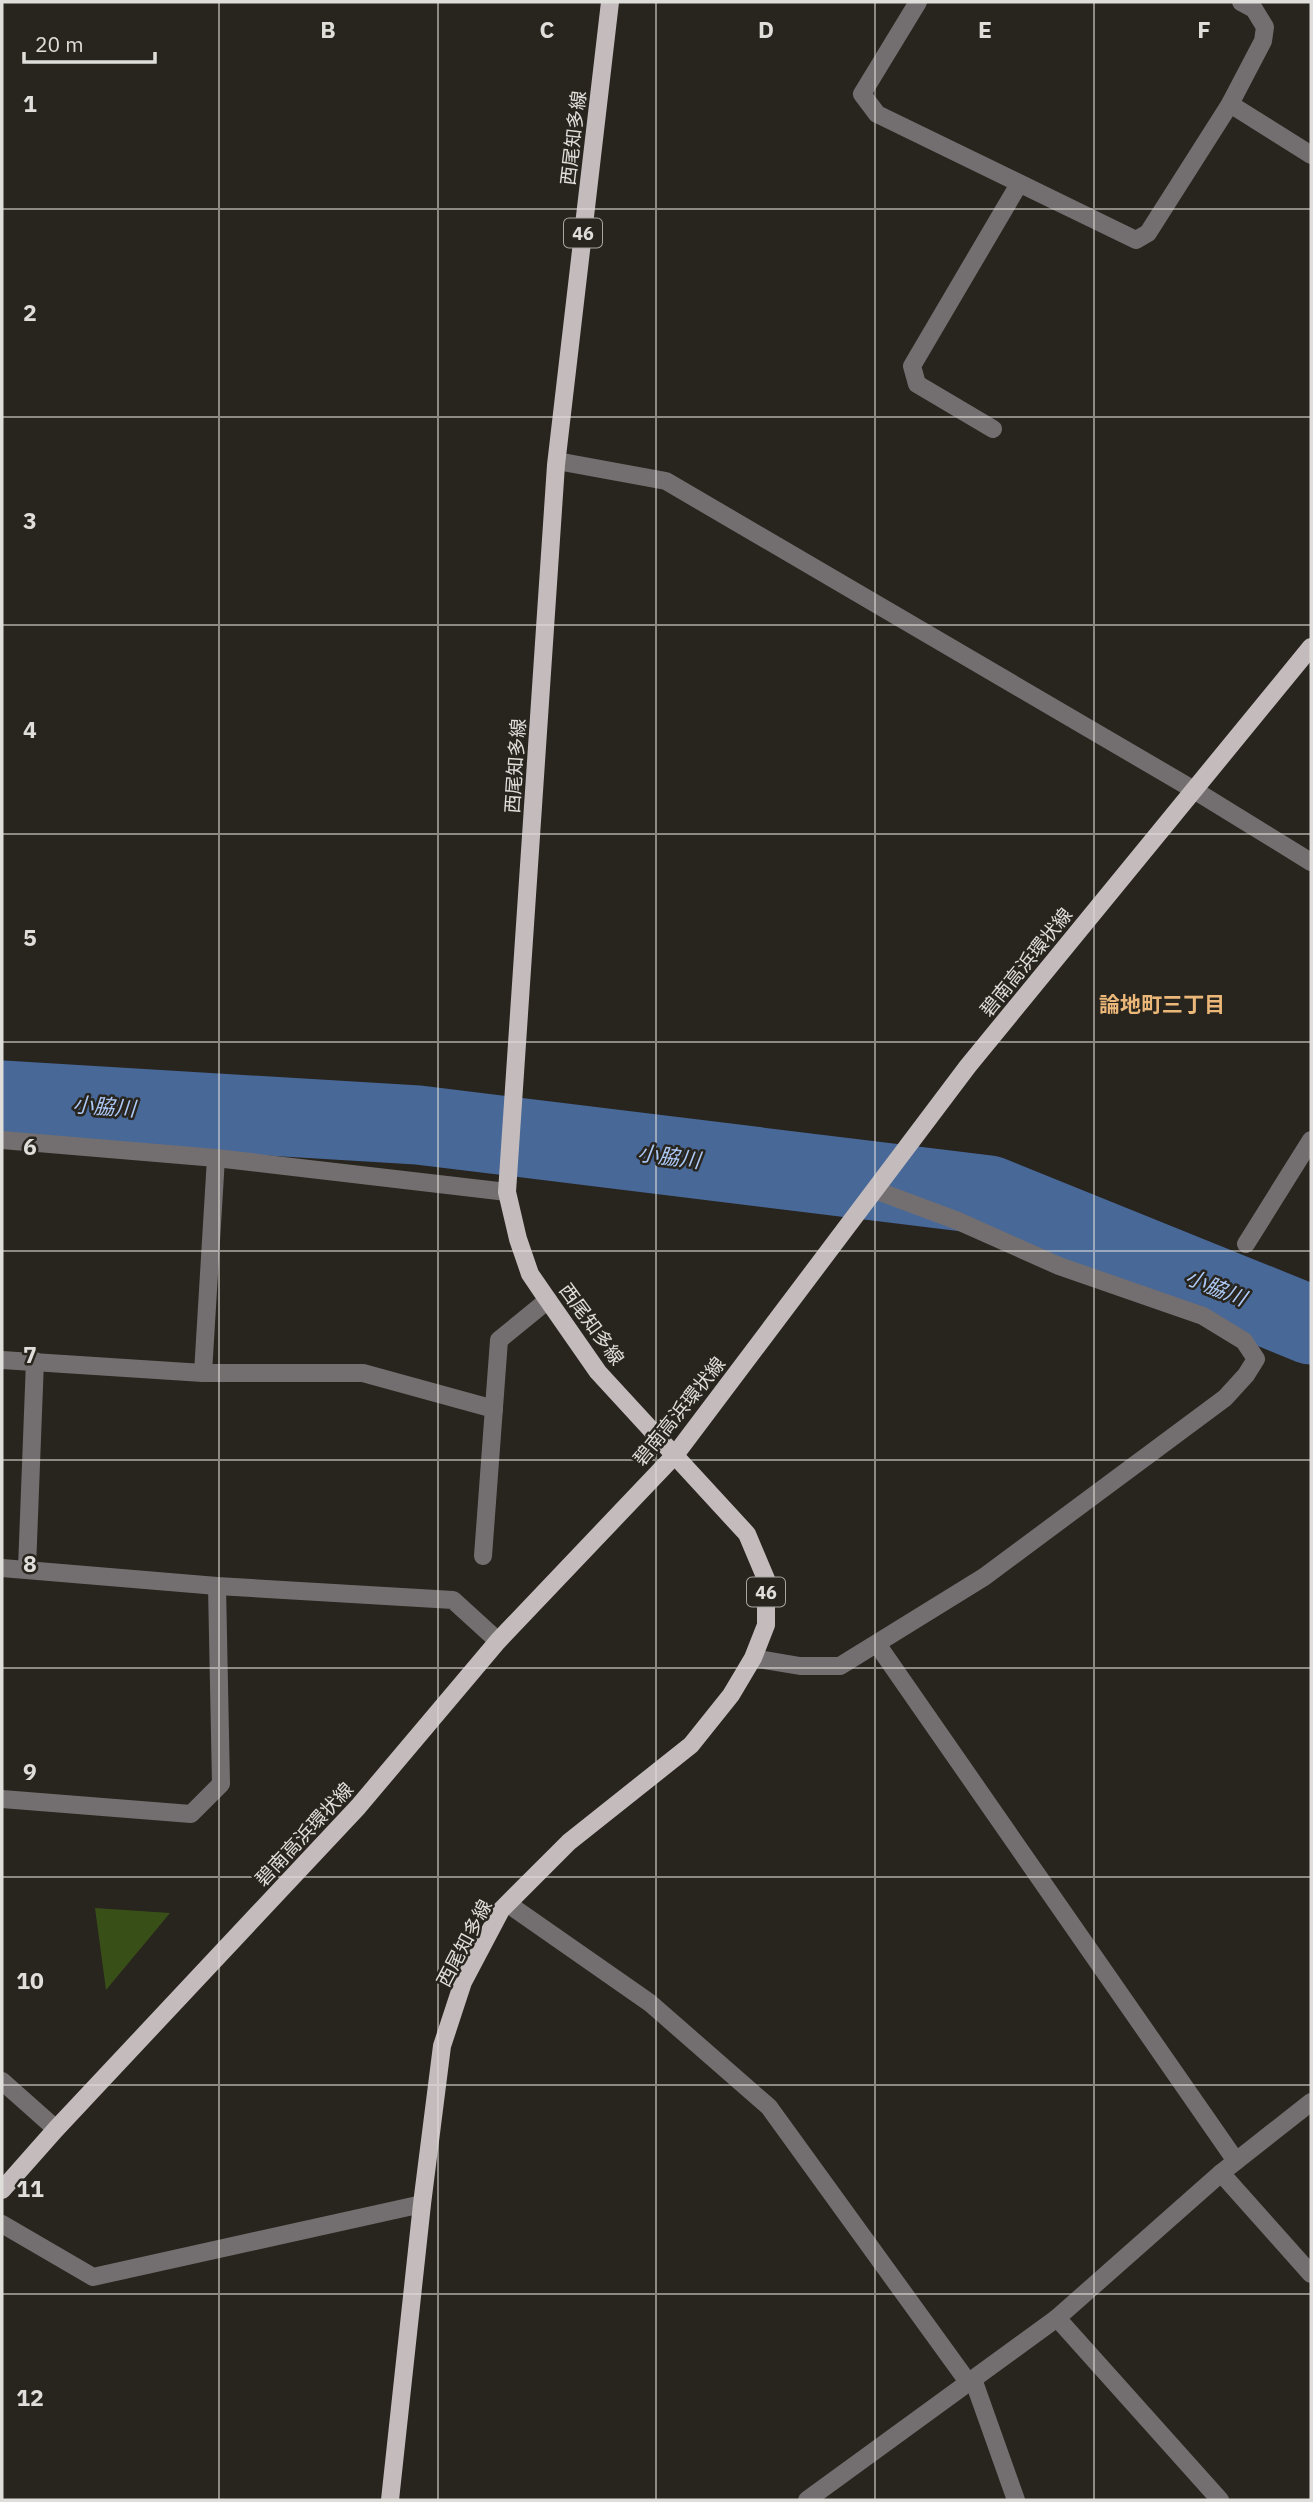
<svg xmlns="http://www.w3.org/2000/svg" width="1313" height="2502" font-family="'IBM Plex Sans','Noto Sans JP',sans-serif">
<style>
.green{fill:#394f18}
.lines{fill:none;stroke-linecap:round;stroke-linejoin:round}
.river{stroke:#486898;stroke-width:79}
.minor{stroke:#736f70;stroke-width:18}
.major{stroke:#c3bbbc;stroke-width:18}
.grid{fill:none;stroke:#e0deda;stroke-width:2;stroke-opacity:0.55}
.labels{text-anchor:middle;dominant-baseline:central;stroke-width:5;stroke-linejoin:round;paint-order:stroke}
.shield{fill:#28241e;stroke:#a9a6a2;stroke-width:2}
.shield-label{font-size:18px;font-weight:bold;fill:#e0deda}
.street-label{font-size:19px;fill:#e0deda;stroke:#28241e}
.neighbourhood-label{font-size:21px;font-weight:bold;fill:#ecb879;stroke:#28241e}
.water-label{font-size:21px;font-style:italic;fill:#acc9f5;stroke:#28241e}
.grid-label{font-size:23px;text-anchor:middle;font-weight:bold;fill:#e0deda;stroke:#28241e;stroke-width:5;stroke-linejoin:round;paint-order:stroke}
</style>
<rect width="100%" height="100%" fill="#28241e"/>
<!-- green -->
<polygon class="green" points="95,1908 170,1913 106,1990"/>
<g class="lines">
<!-- river -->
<polyline class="river" points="2,1100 418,1125 989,1195 1311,1325"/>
<!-- minor -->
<g class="minor">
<polyline points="918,2 862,94 877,114 1136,240 1148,233 1230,104 1263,41 1265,27 1254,9 1241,2"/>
<polyline points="1230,104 1311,155"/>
<polyline points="993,429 917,384 912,366 1019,184"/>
<polyline points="557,461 666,481 1194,790 1311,862"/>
<polyline points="2,1140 216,1158 507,1192"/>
<polyline points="1246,1244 1311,1140"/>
<polyline points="2,1360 203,1373 363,1373 494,1409"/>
<polyline points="203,1373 216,1158"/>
<polyline points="483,1556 499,1340 548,1300"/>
<polyline points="2,1568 217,1586 453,1600 498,1641"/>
<polyline points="27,1568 35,1361"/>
<polyline points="877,1644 1236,2161"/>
<polyline points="753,1658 800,1666 840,1666 984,1577 1225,1398 1246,1375 1256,1359 1244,1341 1203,1316 1059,1266 958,1221 875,1190"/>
<polyline points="2,1799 191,1814 221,1784 217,1586"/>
<polyline points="508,1904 650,2003 769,2107 968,2382"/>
<polyline points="2,2081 56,2129"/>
<polyline points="1221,2173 1311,2274"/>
<polyline points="2,2224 93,2277 422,2204"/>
<polyline points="1057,2318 1220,2500"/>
<polyline points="973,2379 1016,2500"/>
<polyline points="807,2500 1057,2318 1221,2173 1311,2102"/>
</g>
<!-- major -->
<g class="major">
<polyline points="2,2190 56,2129 358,1807 498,1641 675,1455 968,1066 1311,647"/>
<polyline points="390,2500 422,2204 442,2046 463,1982 501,1910 569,1842 691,1745 731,1695 753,1658 766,1625 766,1579 747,1534 598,1372 543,1293 530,1274 518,1239 507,1192 556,465 610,2"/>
</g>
</g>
<!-- grid -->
<path class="grid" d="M219,2V2500M438,2V2500M656,2V2500M875,2V2500M1094,2V2500M2,209H1311M2,417H1311M2,625H1311M2,834H1311M2,1042H1311M2,1251H1311M2,1460H1311M2,1668H1311M2,1877H1311M2,2085H1311M2,2294H1311"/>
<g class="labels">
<!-- shield labels -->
<g class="shield">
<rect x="564" y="218.5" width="38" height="29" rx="5"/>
<rect x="747" y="1577.5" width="38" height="29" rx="5"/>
</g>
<g class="shield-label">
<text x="583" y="233">46</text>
<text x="766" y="1592">46</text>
</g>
<!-- street labels -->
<g class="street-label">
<text transform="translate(573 138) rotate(-83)">西尾知多線</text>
<text transform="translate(515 766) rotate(-86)">西尾知多線</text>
<text transform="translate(1026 962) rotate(-51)">碧南高浜環状線</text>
<text transform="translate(592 1324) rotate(54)">西尾知多線</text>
<text transform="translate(679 1411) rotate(-51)">碧南高浜環状線</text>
<text transform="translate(304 1834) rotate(-47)">碧南高浜環状線</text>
<text transform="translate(464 1943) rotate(-62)">西尾知多線</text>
</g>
<!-- neighbourhood labels -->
<g class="neighbourhood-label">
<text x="1162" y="1004">論地町三丁目</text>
</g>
<!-- water labels -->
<g class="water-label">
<text transform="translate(104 1106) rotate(4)">小脇川</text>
<text transform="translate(669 1156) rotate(7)">小脇川</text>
<text transform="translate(1216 1287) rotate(22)">小脇川</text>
</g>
</g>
<g class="grid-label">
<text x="328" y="38">B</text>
<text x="547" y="38">C</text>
<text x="766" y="38">D</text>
<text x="985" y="38">E</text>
<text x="1204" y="38">F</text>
<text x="30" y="112">1</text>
<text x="30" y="321">2</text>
<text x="30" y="529">3</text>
<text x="30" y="738">4</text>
<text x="30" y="946">5</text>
<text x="30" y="1155">6</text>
<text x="30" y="1363">7</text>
<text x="30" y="1572">8</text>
<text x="30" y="1780">9</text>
<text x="30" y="1989">10</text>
<text x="30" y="2197">11</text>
<text x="30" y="2406">12</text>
</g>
<!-- border -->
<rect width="1313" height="2502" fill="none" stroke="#e0deda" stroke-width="7"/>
<!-- scale -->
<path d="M24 52v10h131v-10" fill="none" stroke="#e0deda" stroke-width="3.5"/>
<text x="35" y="52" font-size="21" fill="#e0deda" stroke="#28241e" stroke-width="5" paint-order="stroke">20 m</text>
</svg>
